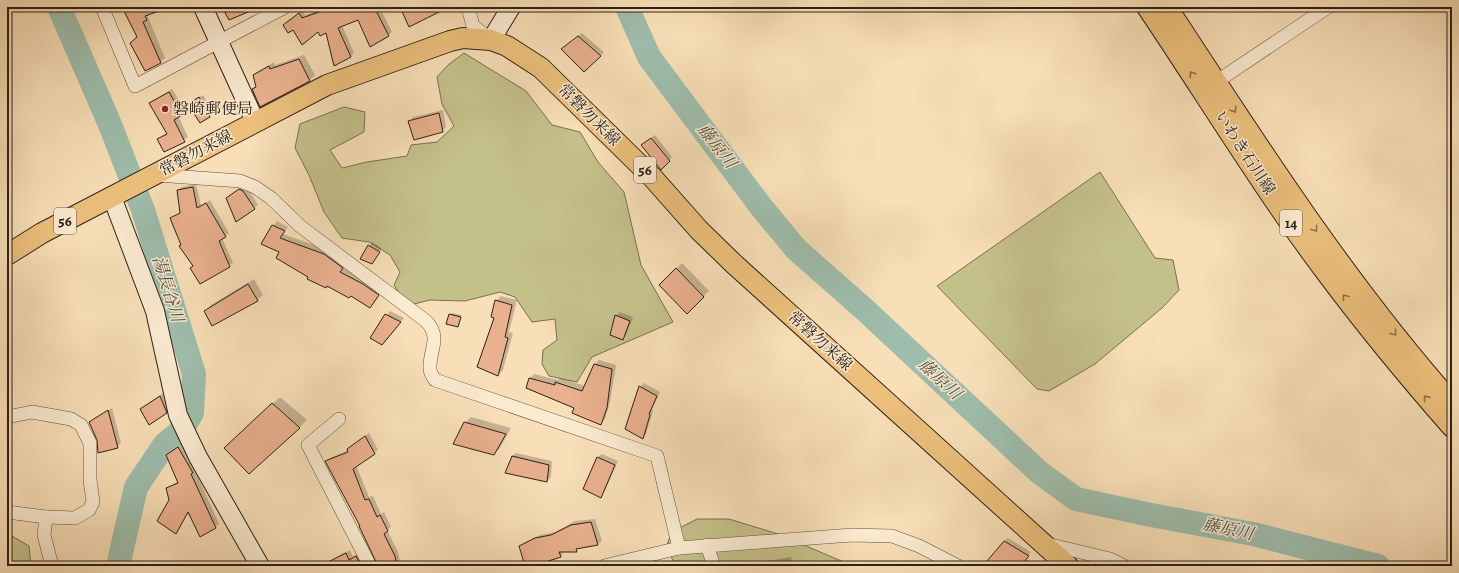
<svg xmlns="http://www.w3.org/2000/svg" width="1459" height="573" font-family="Alegreya,'Noto Serif JP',serif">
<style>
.green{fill:#c4c08a;stroke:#787052}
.shadow{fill:#0003}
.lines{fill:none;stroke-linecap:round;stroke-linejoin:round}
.river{stroke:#9ebdac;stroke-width:24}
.building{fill:#eab18e;stroke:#2d2019}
.street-casing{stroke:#605040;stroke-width:14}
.secondary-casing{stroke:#2d2019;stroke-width:20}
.primary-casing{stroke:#2d2019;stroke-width:22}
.street{stroke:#faead0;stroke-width:13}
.secondary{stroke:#faead0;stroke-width:18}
.primary{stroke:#ecc07c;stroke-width:20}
.oneway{stroke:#8c704a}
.poi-dot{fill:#8f2418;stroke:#faead0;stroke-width:1.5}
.labels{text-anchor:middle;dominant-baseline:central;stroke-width:3;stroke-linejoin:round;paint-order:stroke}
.shield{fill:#faead0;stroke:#6a5d50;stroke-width:1}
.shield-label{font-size:15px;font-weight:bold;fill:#2d2019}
.poi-label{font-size:16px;fill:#2d2019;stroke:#faead0;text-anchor:start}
.street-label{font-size:16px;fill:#2d2019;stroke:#faead0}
.water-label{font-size:17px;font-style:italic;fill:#4f4f45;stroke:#faead0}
</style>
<rect width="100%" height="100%" fill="#f8dfb7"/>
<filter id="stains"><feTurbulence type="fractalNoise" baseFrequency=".005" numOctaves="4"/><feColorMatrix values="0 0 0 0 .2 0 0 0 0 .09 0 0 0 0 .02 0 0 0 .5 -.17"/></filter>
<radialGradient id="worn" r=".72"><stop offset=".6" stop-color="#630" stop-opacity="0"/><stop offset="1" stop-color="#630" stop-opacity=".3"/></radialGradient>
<!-- green -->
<g class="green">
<polygon points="464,53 526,91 552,125 580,132 598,162 624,192 641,265 673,322 592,357 577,382 549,376 542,364 543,350 557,340 555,319 532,322 515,297 500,292 465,301 430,300 406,306 394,285 400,272 390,255 369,242 342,238 324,212 309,175 295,148 300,124 344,107 365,112 364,132 330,150 342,168 367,162 407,156 411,145 437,142 454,126 442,104 437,77 448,65"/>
<polygon points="1100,172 1155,258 1173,260 1179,290 1162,308 1095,364 1049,391 1037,389 937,286"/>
<polygon points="697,519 729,519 778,534 853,566 676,566 666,547 672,532"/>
<polygon points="7,533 29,546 31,566 7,566"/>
</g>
<!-- shadow -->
<g class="shadow">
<polygon points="123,7 169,7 150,13 148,17 165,58 160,62 138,36"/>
<polygon points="329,7 385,7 381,10 392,32 388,35 358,18 342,25 354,53 350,57 326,32 288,21 303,10 305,15"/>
<polygon points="582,33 604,52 601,56 562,49"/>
<polygon points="304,55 315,75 310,80 261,105 253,89 257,86 254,75 259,71 274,62 275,65"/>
<polygon points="172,89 185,111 178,116 188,137 165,151 158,139 167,133 150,103"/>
<polygon points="203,95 213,113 210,116 193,101"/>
<polygon points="443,110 446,127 442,131 409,121 413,117"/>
<polygon points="655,135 672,157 662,168 646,142"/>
<polygon points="196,184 201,206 210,200 229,233 222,238 233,263 200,282 191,268 193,265 182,244 171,218 180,212 178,190 182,187"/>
<polygon points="244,186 247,187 258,205 254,208 231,195"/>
<polygon points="277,221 288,227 283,234 328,250 346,264 343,268 368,280 382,291 374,303 370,307 351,295 309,277 280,251 273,226"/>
<polygon points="372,242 382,248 371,263 361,258"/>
<polygon points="682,263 709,291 687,312 661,285"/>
<polygon points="254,279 263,295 257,300 206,311 211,305"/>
<polygon points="501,296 517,300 509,332 513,333 503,370 498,375 495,317 496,301"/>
<polygon points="390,311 404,318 386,340 371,337"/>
<polygon points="620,312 633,317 626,335 623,339 616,316"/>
<polygon points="452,313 462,315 457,326 450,315"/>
<polygon points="599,360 616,365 610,402 605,419 600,424 575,407 527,388 530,378 534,374 558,380 561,378 585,386 595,364"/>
<polygon points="644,383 660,392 652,410 653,411 646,434 643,438 626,429 640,387"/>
<polygon points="163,393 170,409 166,413 141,409"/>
<polygon points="280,397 307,420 299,428 233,441"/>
<polygon points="112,408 121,443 117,447 90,422"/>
<polygon points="471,417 511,428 500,448 494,454 465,423"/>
<polygon points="369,433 378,450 356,465 369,497 373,496 381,514 384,512 391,527 387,530 398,552 401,566 379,566 361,526 326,461 330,458 349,450 352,445"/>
<polygon points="182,444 196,469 195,470 219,524 215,527 189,512 176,533 167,489 178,481 167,455"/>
<polygon points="516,453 552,461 551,477 547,481 512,456"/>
<polygon points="602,454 618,461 604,493 601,496 584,489 598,457"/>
<polygon points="595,519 602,541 598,544 579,548 576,551 564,551 561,556 531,566 526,566 520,547 524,543 540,535 555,532 575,521"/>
<polygon points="1008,538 1031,552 1026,559 1039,566 998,566 1004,541"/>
<polygon points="350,550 353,557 360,553 365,566 334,566 335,560 338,556"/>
<polygon points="791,557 793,566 751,566 754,563"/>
<polygon points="686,561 688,566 657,566"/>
<polygon points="1102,561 1115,566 1097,566"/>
</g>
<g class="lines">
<!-- river -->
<g class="river">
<polyline points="59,7 111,127 143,210 194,374 192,413 181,431 165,444 136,487 118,566"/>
<polyline points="627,7 649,57 762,208 796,249 864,309 1040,473 1076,499 1146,514 1253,534 1378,566"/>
</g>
</g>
<!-- building -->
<g class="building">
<polygon points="122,7 165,7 165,9 145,16 147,20 143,22 161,63 145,71 130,43 137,37"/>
<polygon points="222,7 260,7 229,20"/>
<polygon points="333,7 374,7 389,36 370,47 358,20 338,28 351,57 334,66 326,33 320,36 318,32 302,45 293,30 288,33 283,25 299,13 302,18"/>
<polygon points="400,7 449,7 409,27"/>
<polygon points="578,36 601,56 584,72 561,49"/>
<polygon points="299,59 310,81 260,107 252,89 256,87 253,75 269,66 270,69"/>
<polygon points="169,92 182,115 174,120 185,142 164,152 157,139 167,134 149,103"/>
<polygon points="199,97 210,117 200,123 188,104"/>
<polygon points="439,113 443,132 414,140 408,121"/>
<polygon points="651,138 670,161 661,170 641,145"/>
<polygon points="193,187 197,208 206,203 226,237 219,241 230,267 200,284 190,268 193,266 179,246 181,245 170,218 180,213 177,190"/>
<polygon points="239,189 243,191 255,209 236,222 226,198"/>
<polygon points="272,225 285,231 280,238 324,254 343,268 340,272 363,284 379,295 370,308 351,296 349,298 327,286 326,288 307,279 308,277 276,258 279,252 261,244"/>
<polygon points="368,245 380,252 372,264 360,259"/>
<polygon points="676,268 704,297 687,314 659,285"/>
<polygon points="248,284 258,301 212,326 204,311"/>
<polygon points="495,300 512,305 505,337 508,338 498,376 477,367 494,318 491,317"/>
<polygon points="385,314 401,322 382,345 370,338"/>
<polygon points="449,314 461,317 458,327 446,324"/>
<polygon points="615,315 630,321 623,340 610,335"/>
<polygon points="594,364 612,369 607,408 601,425 572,413 574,408 526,388 529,378 555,385 555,382 582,391"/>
<polygon points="639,386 657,396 649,414 650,415 643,439 625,429"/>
<polygon points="160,396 167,413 149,425 140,409"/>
<polygon points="272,403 300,428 249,474 224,448"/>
<polygon points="108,410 118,448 98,453 97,440 89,422"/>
<polygon points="464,422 506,434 494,455 453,444"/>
<polygon points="365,436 375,454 353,469 365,500 369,499 377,517 380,515 388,531 384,534 395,556 397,566 378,566 359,526 360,526 325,461 348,452 347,449"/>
<polygon points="178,447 193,473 191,474 216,528 200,537 188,512 176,534 157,521 169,500 166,488 178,483 166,455"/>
<polygon points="512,456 549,465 547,482 505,473"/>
<polygon points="597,457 615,465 601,498 583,489"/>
<polygon points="591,522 598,545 576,549 577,552 559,552 561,557 539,564 539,566 525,566 519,546 535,538 551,535 571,525"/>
<polygon points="1004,541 1029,556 1020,566 996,566 987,561"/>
<polygon points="346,553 349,560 356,556 361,566 320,566"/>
</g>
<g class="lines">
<defs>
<g id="street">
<polyline points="102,7 135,86 285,7"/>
<polyline points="468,7 473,26 491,40"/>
<polyline points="1210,86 1328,7"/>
<path d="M157,175L240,181L255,187L271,198L300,226L426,321C442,338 429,349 430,369C430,373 433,377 435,380L657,456L679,548"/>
<polyline points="7,417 32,412 71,419 81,425 90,443 90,480 93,502 89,510 75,518 46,517 7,512"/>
<polyline points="339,419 308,445 370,566"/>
<polyline points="46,517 44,535 52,566"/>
<polyline points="1047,544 1110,559 1124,566"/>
<polyline points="707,545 714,566"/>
<polyline points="604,566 679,548 852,535 892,536 919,546 958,566"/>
</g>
<g id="secondary">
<polyline points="203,7 255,121"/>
<polyline points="491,40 511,7"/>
<polyline points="112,197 155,311 178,415 198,457 260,566"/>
</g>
<g id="primary">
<path d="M1147,7C1207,96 1263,189 1328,275C1367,327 1409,378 1452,427"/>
<path d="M1167,7C1256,143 1344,281 1452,403"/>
<polyline points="7,255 42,233 327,85 450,41 463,38 491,40 507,46 541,68 653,178 699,230 734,264 1068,566"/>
</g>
</defs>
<!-- street casing -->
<use href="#street" class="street-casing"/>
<!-- secondary casing -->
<use href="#secondary" class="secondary-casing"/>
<!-- primary casing -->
<use href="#primary" class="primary-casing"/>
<!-- street -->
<use href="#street" class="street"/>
<!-- secondary -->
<use href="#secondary" class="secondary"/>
<!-- primary -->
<use href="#primary" class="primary"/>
</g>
<!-- one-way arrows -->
<defs><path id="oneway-chevron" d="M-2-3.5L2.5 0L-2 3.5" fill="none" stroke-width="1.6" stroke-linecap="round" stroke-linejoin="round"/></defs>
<g class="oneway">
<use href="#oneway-chevron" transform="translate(1192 74) rotate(-124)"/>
<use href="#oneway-chevron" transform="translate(1234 110) rotate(57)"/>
<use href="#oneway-chevron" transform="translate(1315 229) rotate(54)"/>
<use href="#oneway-chevron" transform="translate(1345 297) rotate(-127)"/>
<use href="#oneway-chevron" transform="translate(1394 333) rotate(52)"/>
<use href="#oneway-chevron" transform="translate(1426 398) rotate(-131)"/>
</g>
<!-- markers -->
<circle class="poi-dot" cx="165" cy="109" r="4"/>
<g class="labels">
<!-- shield labels -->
<g class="shield">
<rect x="634" y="157" width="22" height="26" rx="3"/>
<rect x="54" y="208" width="22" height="26" rx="3"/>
<rect x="1280" y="210" width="22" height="26" rx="3"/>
</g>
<g class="shield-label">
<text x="645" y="170">56</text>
<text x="65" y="221">56</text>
<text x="1291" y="223">14</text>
</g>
<!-- poi labels -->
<g class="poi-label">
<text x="173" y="109">磐崎郵便局</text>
</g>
<!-- street labels -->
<g class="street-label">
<text transform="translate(589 115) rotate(45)">常磐勿来線</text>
<text transform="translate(196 153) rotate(-28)">常磐勿来線</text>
<text transform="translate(1245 153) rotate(57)">いわき石川線</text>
<text transform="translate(820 341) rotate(42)">常磐勿来線</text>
</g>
<!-- water labels -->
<g class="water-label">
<text transform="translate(717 146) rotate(52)">藤原川</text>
<text transform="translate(168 289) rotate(73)">湯長谷川</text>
<text transform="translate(940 379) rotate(43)">藤原川</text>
<text transform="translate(1228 529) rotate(12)">藤原川</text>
</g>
</g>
<!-- margin -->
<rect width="1459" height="573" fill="none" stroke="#f8dfb7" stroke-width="24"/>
<rect x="8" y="8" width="1443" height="557" fill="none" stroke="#2d2019" stroke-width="2"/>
<rect x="12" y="12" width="1435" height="549" fill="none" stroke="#2d2019"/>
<rect width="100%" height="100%" filter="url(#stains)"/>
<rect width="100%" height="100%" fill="url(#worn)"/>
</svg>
